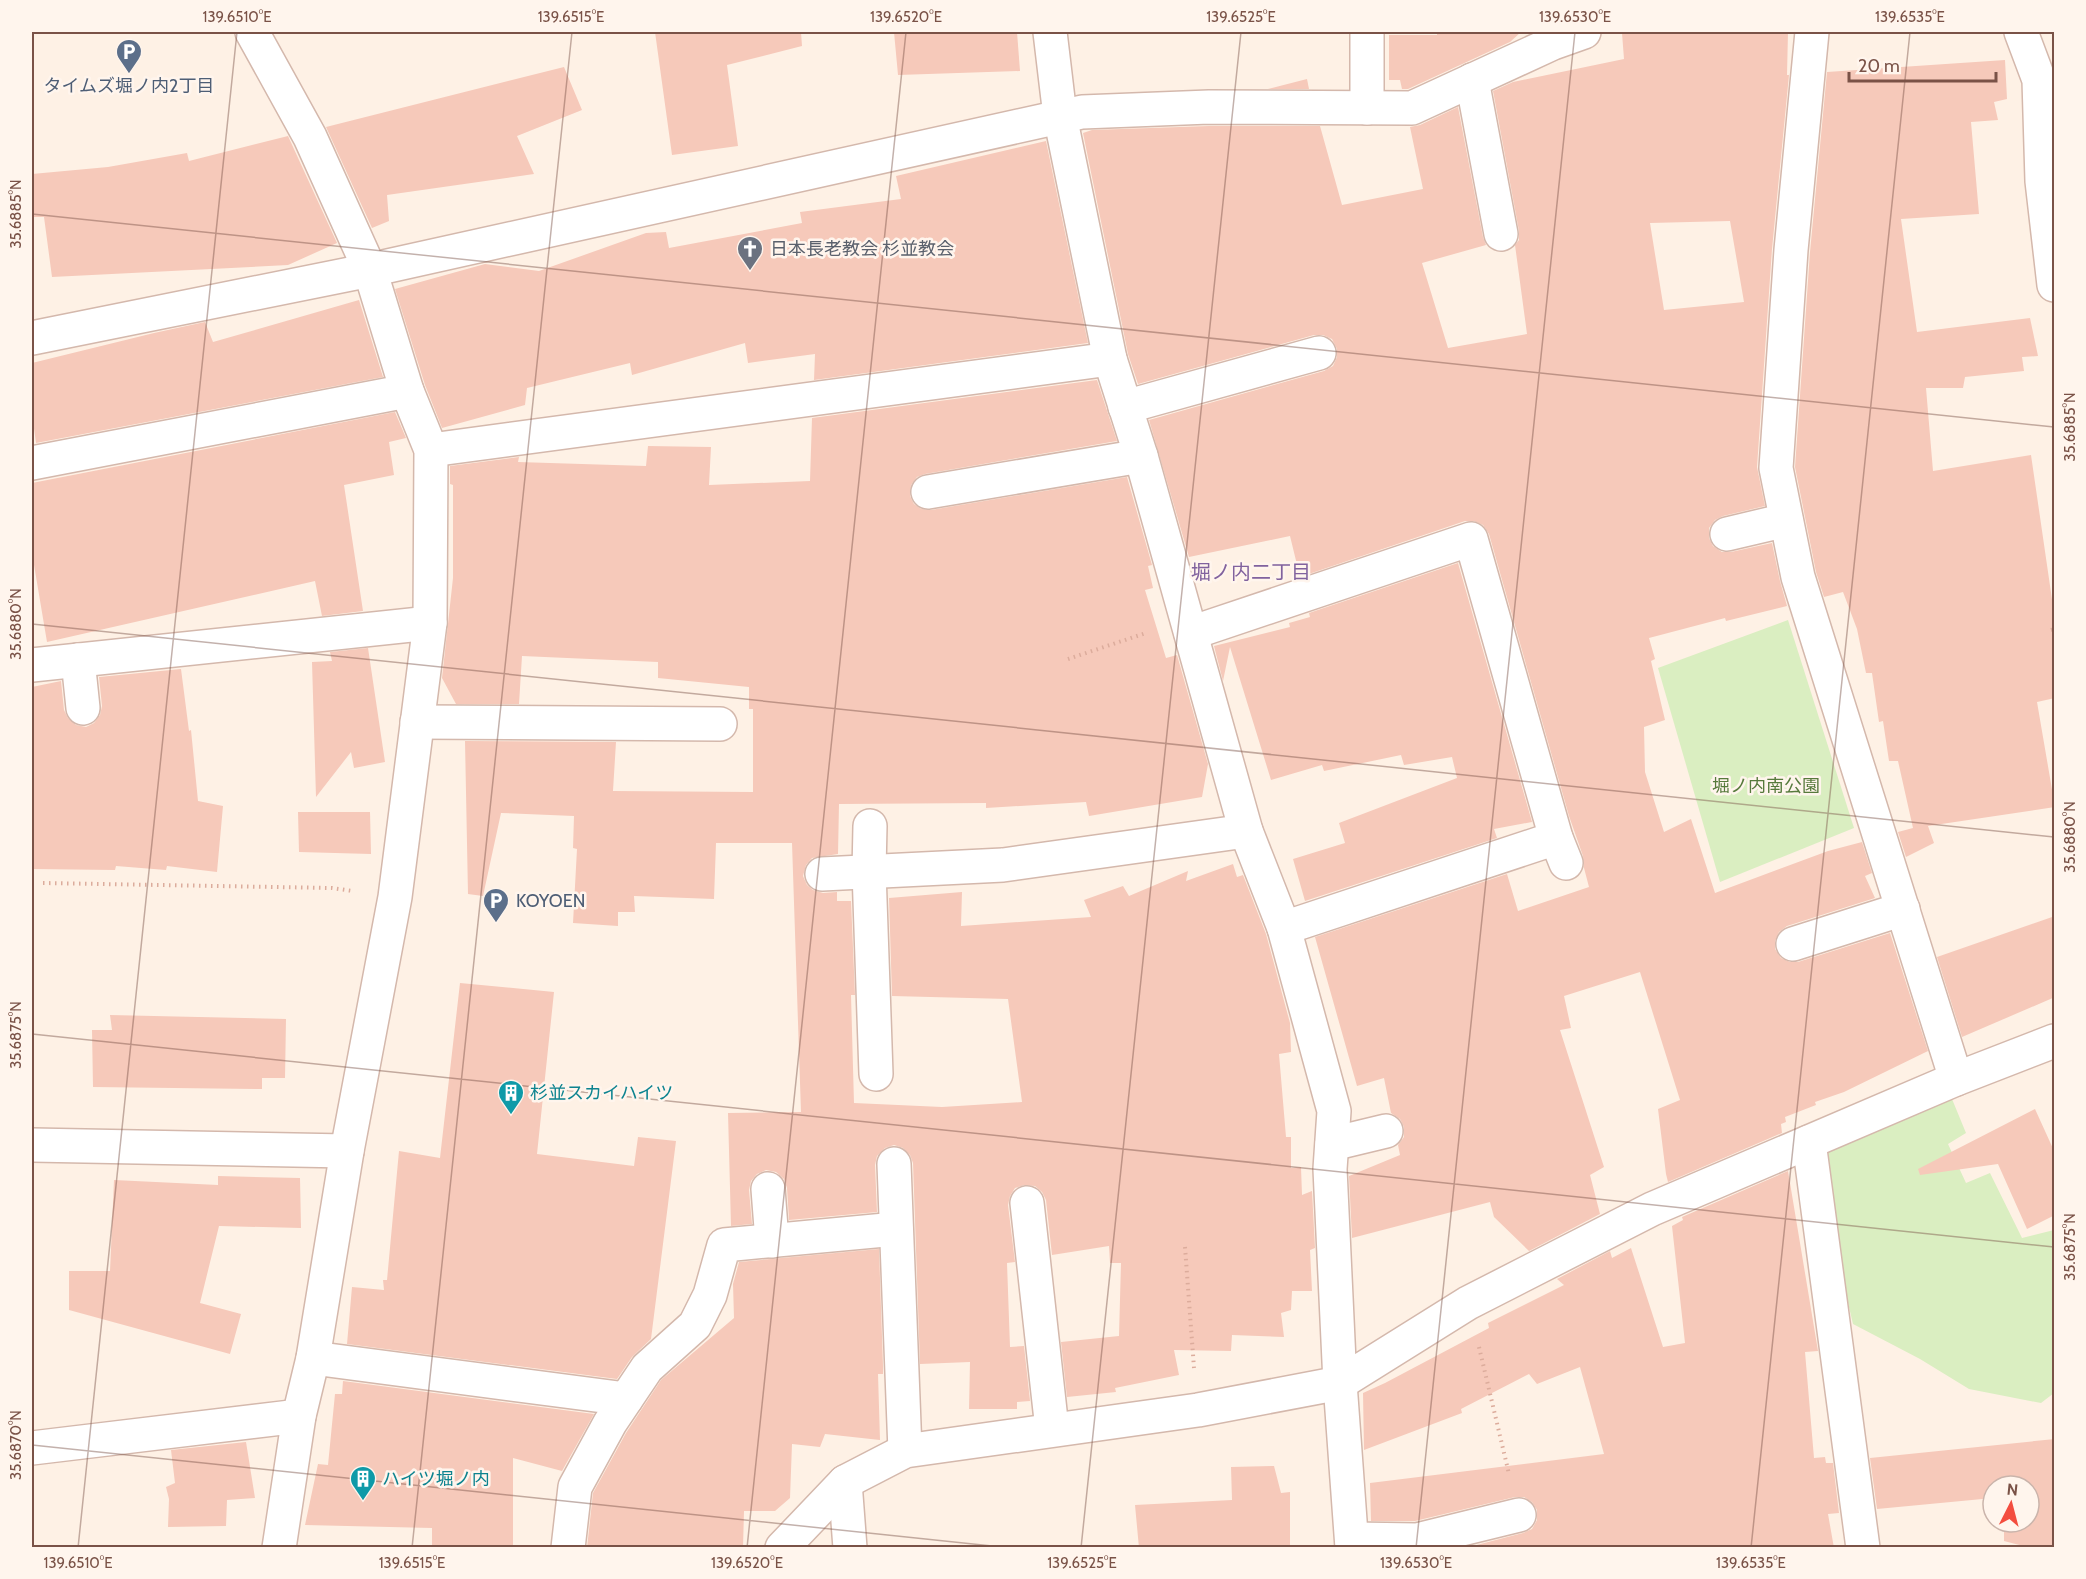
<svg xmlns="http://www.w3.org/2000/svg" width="2086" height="1579" font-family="Cabin,'Noto Sans JP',sans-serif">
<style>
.green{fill:#daeec1}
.building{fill:#f6c9ba;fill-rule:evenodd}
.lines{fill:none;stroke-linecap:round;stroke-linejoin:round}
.minor-casing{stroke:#d4b8ac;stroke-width:36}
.path{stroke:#dcac9c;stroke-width:4;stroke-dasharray:1.5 4.5;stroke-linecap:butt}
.minor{stroke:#fff;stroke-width:33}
.ticks{fill:none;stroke:#7a5247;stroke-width:1.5;stroke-opacity:0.45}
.labels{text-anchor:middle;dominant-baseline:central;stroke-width:5;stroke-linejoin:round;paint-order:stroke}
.service-label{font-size:18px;fill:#4e5e75;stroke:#fff5ed}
.worship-label{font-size:18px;fill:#5b616d;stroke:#fff5ed;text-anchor:start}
.park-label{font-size:18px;fill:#577a3c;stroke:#fff5ed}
.culture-label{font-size:18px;fill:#0d838f;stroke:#fff5ed;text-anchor:start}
.neighbourhood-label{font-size:20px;fill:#81629e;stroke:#fff5ed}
.neatline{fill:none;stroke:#7a5247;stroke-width:2}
.ticks-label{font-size:15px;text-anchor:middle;fill:#7a5247}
</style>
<rect width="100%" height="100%" fill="#fef1e5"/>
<!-- green -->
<g class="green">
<polygon points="1788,620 1854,828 1720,882 1658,668"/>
<polygon points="1952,1099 1966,1133 1948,1144 1966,1183 1990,1173 2022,1238 2054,1230 2054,1393 2041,1403 1969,1389 1920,1359 1853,1324 1845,1290 1824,1153"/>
</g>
<!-- building -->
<g class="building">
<polygon points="655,32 801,32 802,46 727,65 738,146 672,155"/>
<polygon points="894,32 1017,32 1020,71 898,75"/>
<polygon points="1437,32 1521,32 1510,42 1408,89 1402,89 1400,80 1389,80 1389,35 1437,35"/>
<path d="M1658,32H1788L1787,75H1789L1772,249L1757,467L1765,506L1723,516L1715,520L1709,528V538L1713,546L1722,552H1731L1772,543L1780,581L1787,606L1726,621L1725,618L1649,638L1655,659L1651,661L1665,720L1644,727L1645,772L1664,832L1691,819L1715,893L1828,851L1862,842L1872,873L1865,876L1875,898L1787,926L1779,932L1775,941V949L1781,958L1790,962H1798L1890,933L1928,1051L1844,1092L1815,1102L1816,1105L1785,1117L1786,1122L1781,1124L1782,1133L1668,1182L1666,1174L1658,1109L1680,1100L1640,972L1564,996L1571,1028L1560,1030L1604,1167L1590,1175L1600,1214L1529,1251L1494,1217L1490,1202L1352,1238L1349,1176L1400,1155L1398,1145L1404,1137V1127L1400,1119L1391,1113L1384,1078L1357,1086L1315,937L1507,874L1518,911L1589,887L1584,868L1583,856L1569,816L1489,534L1483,525L1474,521H1465L1300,577L1290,536L1189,557L1149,420L1324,371L1333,366L1337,357V349L1332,339L1323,335H1314L1138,384L1128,354L1083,133L1092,130L1209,126H1320L1342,205L1423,189L1410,127L1420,125L1458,107L1483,237L1486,245L1422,263L1448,348L1527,334L1515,245L1519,240V231L1493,91L1513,82L1624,59L1622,33ZM1730,221L1744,302L1664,310L1650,223Z"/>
<polygon points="2005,60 2007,99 1994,102 1998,120 1971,122 1979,214 1901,219 1917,332 2030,318 2038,356 2022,357 2024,371 1965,377 1963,388 1926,388 1933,471 2031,455 2055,620 2055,698 2037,702 2055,807 1928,826 1934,843 1906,857 1898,832 1913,828 1898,761 1889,761 1883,721 1879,722 1872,673 1866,673 1857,629 1843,592 1824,597 1816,572 1795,467 1810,252 1827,72"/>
<polygon points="564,67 582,110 517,136 534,174 387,195 389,221 372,228 326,127"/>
<polygon points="1307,79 1309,89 1268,89"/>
<polygon points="288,136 337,243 288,265 52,277 44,217 32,217 32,174 108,167 187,153 189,161"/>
<polygon points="1046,141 1088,343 814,380 815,354 748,363 745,343 632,375 630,363 527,388 525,405 442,428 425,385 395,289 485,264 539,271 646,233 666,232 669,248 802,223 800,212 901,199 896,176"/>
<polygon points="359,300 383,377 36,443 32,414 32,363 154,333 205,322 213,342"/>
<polygon points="1097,380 1117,441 925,474 917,477 911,485 910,496 914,504 921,509 931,510 1127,477 1152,565 1148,566 1153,588 1145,590 1166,658 1177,655 1208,764 1202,797 1089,816 1086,802 986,808 986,803 839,804 838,854 812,858 806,865 803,876 807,885 813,890 823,893 837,892 837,901 851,901 855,995 851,995 854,1103 942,1107 1022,1102 1008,999 892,996 889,898 962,892 961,926 1091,917 1084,900 1123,886 1129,896 1188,871 1186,881 1233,864 1237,877 1243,875 1266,934 1290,1023 1291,1052 1279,1054 1286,1137 1291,1137 1291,1168 1301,1167 1302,1195 1312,1191 1315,1248 1310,1250 1312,1291 1292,1291 1291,1310 1281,1313 1284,1337 1232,1335 1231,1351 1174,1350 1179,1375 1115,1388 1116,1392 1067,1397 1061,1342 1119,1336 1121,1263 1110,1263 1109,1246 1052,1255 1046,1200 1042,1192 1035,1186 1024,1185 1015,1188 1010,1196 1008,1205 1015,1262 1007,1263 1010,1347 1024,1346 1030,1401 1017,1402 1017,1409 969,1409 970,1362 920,1364 913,1163 910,1155 903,1148 894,1145 885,1148 877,1156 875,1165 877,1212 789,1220 787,1188 784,1179 776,1172 766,1170 757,1174 751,1181 749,1190 752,1224 731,1226 728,1113 801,1112 792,843 716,843 714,899 634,896 635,912 618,912 618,926 573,923 577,849 573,848 574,816 501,813 483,896 468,894 465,741 616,742 613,791 753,792 753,709 749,709 749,687 658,678 658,662 522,656 519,704 456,704 442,678 453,578 453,485 450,484 450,466 519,457 518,462 646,466 648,446 711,447 709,485 810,481 812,418"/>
<polygon points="395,412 406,438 389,442 394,475 344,485 363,611 322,616 315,581 47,642 32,553 32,483"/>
<polygon points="1458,563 1532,822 1494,829 1497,838 1305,901 1293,859 1345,843 1339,823 1457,778 1452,757 1404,765 1401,755 1324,771 1322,765 1271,780 1230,647 1223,681 1214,646 1290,627 1289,623 1310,617 1309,613"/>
<polygon points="368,648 385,762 354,768 351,752 316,797 312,662 332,661 330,652"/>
<polygon points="181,669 189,731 191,730 198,801 223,806 217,872 167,866 166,870 116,866 115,870 32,869 32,687 61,681 64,710 68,718 76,725 86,727 94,723 100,715 102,706 99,677"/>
<polygon points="298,812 370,812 371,854 299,852"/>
<polygon points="2055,916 2055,997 1962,1037 1937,957"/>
<polygon points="460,983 554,992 537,1154 634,1166 638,1137 676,1141 651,1339 632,1357 617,1379 347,1344 352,1287 384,1290 383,1280 387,1280 399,1151 440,1158"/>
<polygon points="110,1015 286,1019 285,1078 262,1078 262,1089 93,1087 92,1030 112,1030"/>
<polygon points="2035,1109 2055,1153 2055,1215 2027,1229 1998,1164 1920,1175 1918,1169"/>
<polygon points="1788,1171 1818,1351 1805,1352 1814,1458 1825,1457 1826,1463 1833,1463 1839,1513 1828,1514 1834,1548 1465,1548 1523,1533 1532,1529 1537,1520 1537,1510 1532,1502 1524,1497 1515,1497 1415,1521 1371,1521 1370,1483 1604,1454 1580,1367 1537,1384 1529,1374 1461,1409 1462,1413 1364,1450 1363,1393 1385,1383 1489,1328 1488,1323 1564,1285 1557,1279 1610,1251 1612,1258 1631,1248 1663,1347 1685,1343 1672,1226 1683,1220 1682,1217"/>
<polygon points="218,1176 300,1178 301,1228 219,1226 200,1303 241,1314 230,1354 69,1310 69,1271 110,1271 114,1180 218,1185"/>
<polygon points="879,1249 883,1366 883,1374 878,1374 880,1440 825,1434 820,1447 792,1444 790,1498 775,1511 744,1511 743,1548 587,1548 593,1493 626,1433 661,1380 734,1318 733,1284 739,1262"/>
<polygon points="343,1381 594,1414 562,1471 513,1458 513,1548 432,1548 432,1528 305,1525 318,1464 328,1465 335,1394 342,1394"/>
<polygon points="2055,1439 2055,1548 2031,1548 2004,1541 2004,1522 2029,1522 2029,1486 1993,1486 1993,1498 1877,1509 1870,1458"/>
<polygon points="246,1442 255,1498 227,1500 226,1526 168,1527 169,1499 166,1487 175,1483 171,1450"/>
<polygon points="1274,1466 1281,1493 1290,1492 1290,1548 1139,1548 1135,1505 1232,1500 1231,1467"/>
</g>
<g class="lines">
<defs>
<g id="minor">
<polyline points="252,32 310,137 370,270 407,391 431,450 430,623 395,897 347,1151 313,1358 299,1416 279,1548"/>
<polyline points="1050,32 1060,116 1110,359 1141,456 1246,831 1284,928 1334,1111 1330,1169 1340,1383 1352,1548"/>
<polyline points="1812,32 1791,250 1776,468 1798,577 1956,1079"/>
<polyline points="2021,32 2039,80 2042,181 2054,285"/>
<polyline points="1472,80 1501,234"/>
<polyline points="1367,108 1367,32"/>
<polyline points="32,338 370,270 1082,112 1209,107 1412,108 1553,43 1584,32"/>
<polyline points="1125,407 1319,353"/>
<polyline points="431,450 1110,359"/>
<polyline points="32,463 407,391"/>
<polyline points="928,492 1141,456"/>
<polyline points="1727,534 1786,520"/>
<polyline points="1191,633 1471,539 1556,838 1566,863"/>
<polyline points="78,660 83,708"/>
<polyline points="32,665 430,623"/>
<polyline points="417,722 720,724"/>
<polyline points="870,826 869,871 876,1074"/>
<polyline points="822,874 1003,865 1246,831"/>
<polyline points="1284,928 1556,838"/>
<polyline points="1793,944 1903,909"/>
<polyline points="1809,1142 1863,1548"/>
<polyline points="1332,1144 1386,1131"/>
<polyline points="32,1145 347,1151"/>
<polyline points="894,1164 905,1451"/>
<polyline points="768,1189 772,1241"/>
<polyline points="1027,1203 1052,1429"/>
<polyline points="313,1358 626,1399"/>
<polyline points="32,1448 299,1416"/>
<polyline points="845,1482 850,1548"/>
<polyline points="1353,1539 1417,1540 1519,1515"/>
<polyline points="568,1548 575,1487 610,1423 647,1368 695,1325 710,1295 724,1245 896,1229"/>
<polyline points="782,1548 845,1482 905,1451 1198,1410 1340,1383 1468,1303 1652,1209 1956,1079 2054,1041"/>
</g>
</defs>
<!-- minor casing -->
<use href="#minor" class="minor-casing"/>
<!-- path -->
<g class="path">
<polyline points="2051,630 2054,629"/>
<polyline points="1068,659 1146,633"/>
<polyline points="43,883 332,888 353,891"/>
<polyline points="1185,1247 1194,1368"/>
<polyline points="1479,1347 1509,1474"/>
</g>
<!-- minor -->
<use href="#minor" class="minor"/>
</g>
<!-- ticks -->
<path class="ticks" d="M32,214L2054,427M32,624L2054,837M32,1034L2054,1247M32,1445L1011,1548M78,1548L237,32M412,1548L572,32M747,1548L906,32M1081,1548L1241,32M1416,1548L1575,32M1751,1548L1910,32"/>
<!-- icons -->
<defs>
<symbol id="parking-pin" viewBox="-11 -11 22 30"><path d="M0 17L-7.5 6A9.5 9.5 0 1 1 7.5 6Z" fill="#5c6f8a" stroke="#fff5ed"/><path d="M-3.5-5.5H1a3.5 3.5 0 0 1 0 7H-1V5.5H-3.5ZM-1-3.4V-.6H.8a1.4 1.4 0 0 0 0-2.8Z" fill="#fff"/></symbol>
<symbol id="church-pin" viewBox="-11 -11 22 30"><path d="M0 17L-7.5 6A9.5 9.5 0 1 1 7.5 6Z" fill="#6b7280" stroke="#fff5ed"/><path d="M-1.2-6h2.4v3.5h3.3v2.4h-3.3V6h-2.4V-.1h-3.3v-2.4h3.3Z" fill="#fff"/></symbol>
<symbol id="building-pin" viewBox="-11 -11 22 30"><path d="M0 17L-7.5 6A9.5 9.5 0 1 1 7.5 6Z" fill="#0f9aa8" stroke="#fff5ed"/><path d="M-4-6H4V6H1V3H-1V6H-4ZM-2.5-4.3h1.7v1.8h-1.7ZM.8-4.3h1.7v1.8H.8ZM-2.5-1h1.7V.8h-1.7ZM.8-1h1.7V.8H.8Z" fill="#fff"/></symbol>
</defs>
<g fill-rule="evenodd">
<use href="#parking-pin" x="114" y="37" width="30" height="40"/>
<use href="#church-pin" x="735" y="234" width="30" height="40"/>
<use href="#parking-pin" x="481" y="886" width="30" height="40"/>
<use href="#building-pin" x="496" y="1078" width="30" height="40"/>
<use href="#building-pin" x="348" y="1464" width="30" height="40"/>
</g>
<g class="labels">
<!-- service labels -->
<g class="service-label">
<text x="129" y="86">タイムズ堀ノ内2丁目</text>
<text x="516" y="901" text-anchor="start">KOYOEN</text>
</g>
<!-- worship labels -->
<g class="worship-label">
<text x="770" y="249">日本長老教会 杉並教会</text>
</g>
<!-- park labels -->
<g class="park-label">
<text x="1766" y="786">堀ノ内南公園</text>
</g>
<!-- culture labels -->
<g class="culture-label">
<text x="530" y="1093">杉並スカイハイツ</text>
<text x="382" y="1479">ハイツ堀ノ内</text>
</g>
<!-- neighbourhood labels -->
<g class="neighbourhood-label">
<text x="1251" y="572">堀ノ内二丁目</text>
</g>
</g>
<!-- border -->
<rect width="2086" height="1579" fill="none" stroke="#fff5ed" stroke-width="66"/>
<!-- north arrow -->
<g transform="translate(2011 1504) rotate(6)"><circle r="28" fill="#fff5ed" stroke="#cab4ab" stroke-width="1.5"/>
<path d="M0-4.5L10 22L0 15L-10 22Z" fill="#f34d3f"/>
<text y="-9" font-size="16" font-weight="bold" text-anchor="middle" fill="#7a5247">N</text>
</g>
<!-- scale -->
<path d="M1849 72v9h147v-9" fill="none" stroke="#7a5247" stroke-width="3"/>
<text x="1858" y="72" font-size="18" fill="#7a5247" stroke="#fff5ed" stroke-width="4.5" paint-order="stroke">20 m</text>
<rect x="33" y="33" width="2020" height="1513" class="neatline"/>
<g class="ticks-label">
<text x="237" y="22">139.6510°E</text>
<text x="571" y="22">139.6515°E</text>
<text x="906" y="22">139.6520°E</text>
<text x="1241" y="22">139.6525°E</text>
<text x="1575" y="22">139.6530°E</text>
<text x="1910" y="22">139.6535°E</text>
<text transform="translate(16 214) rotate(-90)" y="5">35.6885°N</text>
<text transform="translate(2070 427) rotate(-90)" y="5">35.6885°N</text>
<text transform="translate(16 624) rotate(-90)" y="5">35.6880°N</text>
<text transform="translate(2070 837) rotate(-90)" y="5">35.6880°N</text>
<text transform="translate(16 1035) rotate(-90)" y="5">35.6875°N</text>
<text transform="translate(2070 1247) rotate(-90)" y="5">35.6875°N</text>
<text transform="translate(16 1445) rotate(-90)" y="5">35.6870°N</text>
<text x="78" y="1568">139.6510°E</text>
<text x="412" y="1568">139.6515°E</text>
<text x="747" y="1568">139.6520°E</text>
<text x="1082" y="1568">139.6525°E</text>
<text x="1416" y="1568">139.6530°E</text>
<text x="1751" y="1568">139.6535°E</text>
</g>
</svg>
